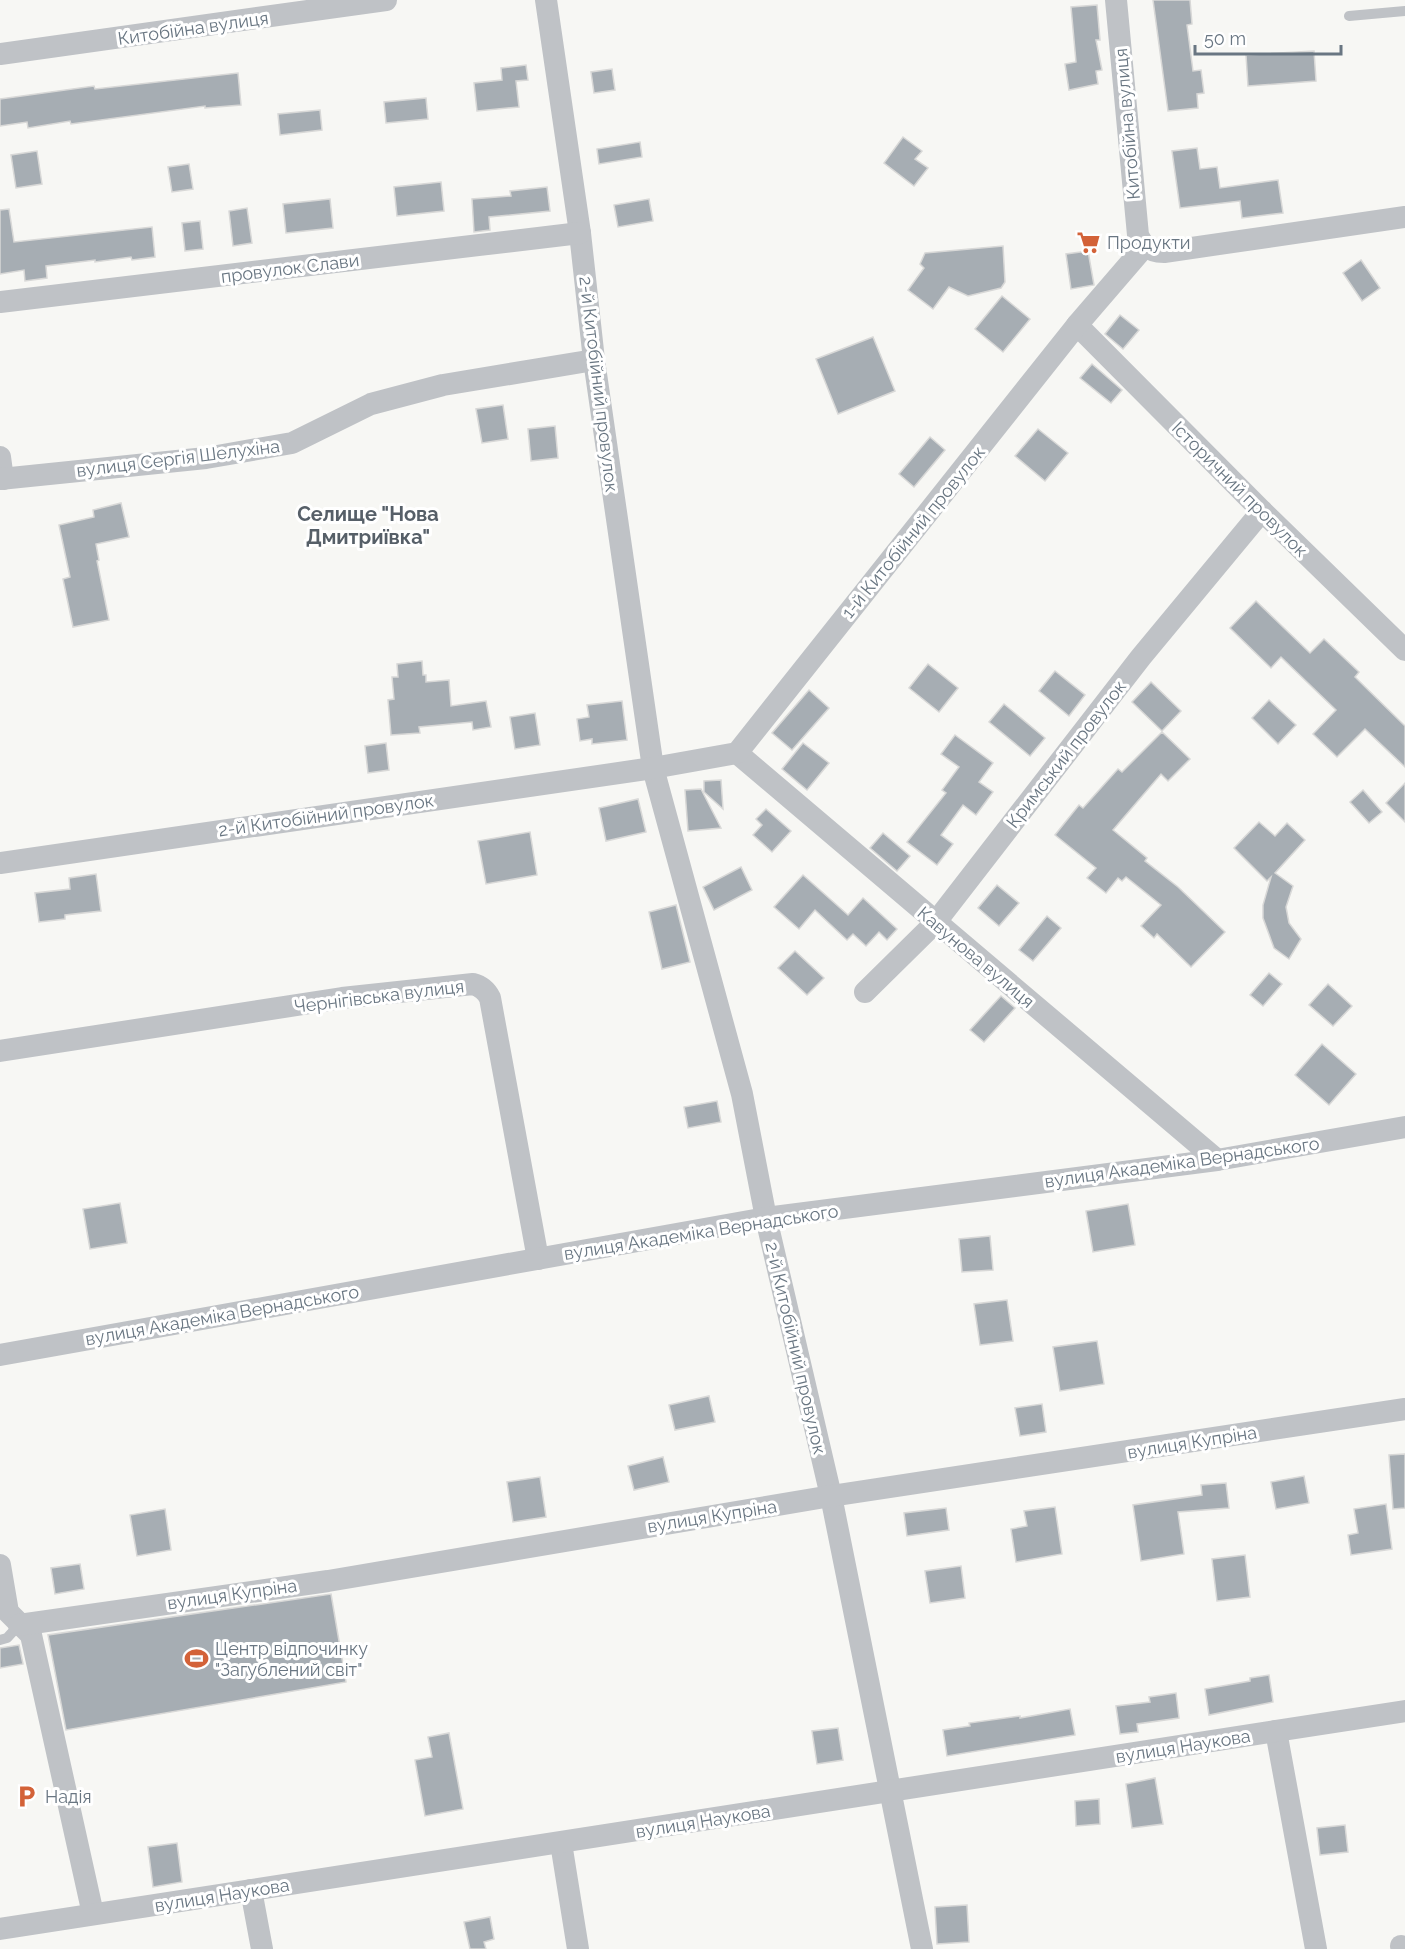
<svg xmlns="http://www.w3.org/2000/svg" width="1405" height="1949" font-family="Raleway,sans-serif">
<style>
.building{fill:#a6adb3;stroke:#d8d8d7;stroke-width:1.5}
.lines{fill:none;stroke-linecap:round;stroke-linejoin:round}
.service{stroke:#bfc2c6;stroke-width:10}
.minor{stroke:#bfc2c6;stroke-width:22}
.labels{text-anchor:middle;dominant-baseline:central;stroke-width:6;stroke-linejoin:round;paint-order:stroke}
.street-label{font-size:18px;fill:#697682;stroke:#fff}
.poi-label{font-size:18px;fill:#697682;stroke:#fff;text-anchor:start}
.neighbourhood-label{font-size:20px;font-weight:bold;fill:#565f68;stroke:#fff}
</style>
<rect width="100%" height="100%" fill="#f7f7f4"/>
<!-- building -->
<g class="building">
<polygon points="1153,0 1190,0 1192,24 1187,25 1193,71 1201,70 1204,93 1197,94 1198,108 1168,111"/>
<polygon points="1097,5 1100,40 1096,40 1102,70 1096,71 1098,84 1069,90 1065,64 1076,62 1071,7"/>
<polygon points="1314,51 1316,81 1248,86 1246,55"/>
<polygon points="526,65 528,80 516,81 519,107 477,111 474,83 502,80 501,68"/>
<polygon points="612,69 615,90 594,93 591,72"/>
<polygon points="238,73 241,105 205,108 205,106 71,124 70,121 28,128 27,122 0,126 0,99 94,86 95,89"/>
<polygon points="426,98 428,119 386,123 384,102"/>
<polygon points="320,110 322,130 280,135 278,114"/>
<polygon points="903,137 922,151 915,159 928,168 914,186 884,163"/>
<polygon points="640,142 642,157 599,164 597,149"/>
<polygon points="1197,148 1200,169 1217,167 1220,188 1278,180 1283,213 1242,218 1240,201 1180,208 1172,151"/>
<polygon points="37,151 42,184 16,188 11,155"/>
<polygon points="189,164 193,189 172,192 168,167"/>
<polygon points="441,182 444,211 397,216 394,187"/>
<polygon points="547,187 550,211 489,217 490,230 474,232 472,199 511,196 510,191"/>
<polygon points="330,199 333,228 286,233 283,204"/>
<polygon points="649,199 653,221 618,227 614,205"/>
<polygon points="247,208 252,243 233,246 229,211"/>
<polygon points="9,209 14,242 152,227 155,257 132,260 131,257 95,262 95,260 46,266 47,278 25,281 24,270 0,274 0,210"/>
<polygon points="200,221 203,249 185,251 182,223"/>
<polygon points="1003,246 1005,282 1001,288 968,296 949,287 933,309 908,290 924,268 920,264 925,253"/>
<polygon points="1088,251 1094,285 1071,289 1066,254"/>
<polygon points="1361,260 1380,288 1362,301 1343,273"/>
<polygon points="1002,296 1030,319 1003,352 975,329"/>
<polygon points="1120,315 1139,330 1123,349 1105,334"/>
<polygon points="873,337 895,391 838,414 816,359"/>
<polygon points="1092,364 1122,390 1111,403 1080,378"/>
<polygon points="503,405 508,439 482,443 476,409"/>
<polygon points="555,426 558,458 531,461 528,429"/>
<polygon points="1038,429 1068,453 1045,481 1015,456"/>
<polygon points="930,437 945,450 914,487 899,474"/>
<polygon points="121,503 129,537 96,544 99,560 97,561 109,620 73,627 63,579 70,577 59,525 94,517 93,510"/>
<polygon points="1256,601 1310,653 1324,639 1359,672 1355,677 1405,726 1405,767 1365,729 1337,757 1313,734 1336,710 1281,657 1271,668 1230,628"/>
<polygon points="422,661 423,675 426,675 426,682 449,680 451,706 486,701 491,727 473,730 472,722 419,727 420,733 391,735 388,700 394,699 392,677 398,677 397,664"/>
<polygon points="928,664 958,688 939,712 909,688"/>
<polygon points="1055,671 1085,695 1069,716 1039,691"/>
<polygon points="1151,682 1181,711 1162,731 1132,702"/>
<polygon points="809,690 829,708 792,750 772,733"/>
<polygon points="1269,700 1296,725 1278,744 1252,718"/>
<polygon points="622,701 627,740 592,744 592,739 580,741 577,719 589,717 587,705"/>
<polygon points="1004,704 1045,738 1030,756 989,722"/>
<polygon points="535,713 540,745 515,749 510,717"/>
<polygon points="1162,732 1190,759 1168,781 1161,774 1113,830 1147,858 1145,861 1178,887 1225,932 1191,967 1157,934 1154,938 1141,926 1161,905 1126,877 1122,881 1118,878 1106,893 1087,878 1096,868 1055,835 1079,805 1083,808 1118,769 1122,772"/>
<polygon points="955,735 993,763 979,782 993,792 976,815 963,805 941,835 953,844 937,865 907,842 946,793 942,790 959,767 941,754"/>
<polygon points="386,743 389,770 368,773 365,746"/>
<polygon points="803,743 829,763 807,790 782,769"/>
<polygon points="721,780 723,809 704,792 704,781"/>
<polygon points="1405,783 1405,822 1386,803"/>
<polygon points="701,789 721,828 688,831 685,790"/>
<polygon points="1363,790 1382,812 1369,823 1350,802"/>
<polygon points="638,799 646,832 606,841 599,808"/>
<polygon points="766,809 791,831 772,852 753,835 762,825 756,819"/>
<polygon points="1259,822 1275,836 1287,823 1305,840 1275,873 1293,886 1286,907 1289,923 1301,939 1289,959 1274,948 1263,918 1263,905 1271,877 1267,881 1234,848"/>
<polygon points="530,832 537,875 486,884 478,841"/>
<polygon points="883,833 910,856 897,871 870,848"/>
<polygon points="741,867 752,890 714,910 703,887"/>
<polygon points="96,874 101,911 65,915 65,919 39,922 35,893 70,889 69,878"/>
<polygon points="803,875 848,915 863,898 897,929 887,940 879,932 866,946 853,934 847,940 815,910 799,929 774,907"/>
<polygon points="997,885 1019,903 999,926 978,908"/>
<polygon points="676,905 690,962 662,969 649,912"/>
<polygon points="1047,916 1061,928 1033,961 1019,950"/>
<polygon points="795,951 824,978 807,995 778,968"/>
<polygon points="1269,973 1282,984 1263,1006 1250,995"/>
<polygon points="1328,984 1352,1006 1333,1026 1309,1005"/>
<polygon points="1001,996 1015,1008 984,1042 970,1030"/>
<polygon points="1322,1044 1356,1074 1329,1105 1295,1075"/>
<polygon points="717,1101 721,1122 688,1128 684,1107"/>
<polygon points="120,1203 127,1243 90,1249 83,1209"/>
<polygon points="1128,1204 1135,1245 1093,1252 1086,1211"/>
<polygon points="990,1236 993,1270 962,1272 959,1239"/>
<polygon points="1007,1300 1013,1341 980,1345 974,1304"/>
<polygon points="1097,1341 1104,1384 1060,1391 1053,1347"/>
<polygon points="709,1396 715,1422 675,1430 669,1405"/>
<polygon points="1042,1404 1046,1432 1020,1436 1015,1408"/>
<polygon points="1405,1454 1405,1508 1393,1509 1389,1455"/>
<polygon points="663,1457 669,1482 634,1490 628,1466"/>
<polygon points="1304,1476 1309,1503 1276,1509 1271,1482"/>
<polygon points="540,1477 546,1517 513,1522 507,1482"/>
<polygon points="1226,1483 1229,1508 1178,1512 1184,1554 1141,1561 1133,1505 1202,1495 1201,1485"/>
<polygon points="1386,1504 1392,1549 1351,1555 1348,1535 1358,1533 1354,1509"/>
<polygon points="1055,1507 1062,1554 1016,1562 1011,1529 1027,1526 1024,1511"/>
<polygon points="946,1508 949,1530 907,1536 904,1513"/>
<polygon points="165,1509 171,1550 137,1556 130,1515"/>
<polygon points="1245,1555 1250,1597 1217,1601 1212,1559"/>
<polygon points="80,1564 84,1589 55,1594 51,1568"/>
<polygon points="961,1566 965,1598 930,1603 925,1571"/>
<polygon points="331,1594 346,1682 66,1730 48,1635"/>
<polygon points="19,1645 23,1664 0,1668 0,1648"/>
<polygon points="1269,1675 1273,1702 1209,1715 1205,1689 1250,1681 1250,1678"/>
<polygon points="1176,1693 1179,1718 1137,1724 1138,1732 1120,1734 1116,1706 1150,1702 1149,1697"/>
<polygon points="1070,1709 1075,1735 947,1756 943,1730 970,1726 969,1723 1020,1716 1020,1718"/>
<polygon points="838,1728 843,1760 817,1764 812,1731"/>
<polygon points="449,1733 463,1809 425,1816 415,1760 432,1757 428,1737"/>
<polygon points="1155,1778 1163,1824 1132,1828 1126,1784"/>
<polygon points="1099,1799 1100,1824 1076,1826 1075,1801"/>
<polygon points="1345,1825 1348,1852 1320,1855 1317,1828"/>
<polygon points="177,1843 182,1882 153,1887 148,1847"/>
<polygon points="967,1905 969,1942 937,1944 935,1907"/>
<polygon points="490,1917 494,1939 484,1942 486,1949 470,1949 464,1922"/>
</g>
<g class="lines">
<!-- service -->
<g class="service">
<polyline points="1349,16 1405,11"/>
<polyline points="0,1640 7,1638 19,1625"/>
</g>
<!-- minor -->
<g class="minor">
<polyline points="546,0 580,233 594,360 653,768 742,1094 766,1218 831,1496 922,1949"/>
<path d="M1116,0L1138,235C1143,247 1151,252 1164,252L1405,217"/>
<polyline points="0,54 386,0"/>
<polyline points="0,302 580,233"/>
<polyline points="1077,325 1262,511 1405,650"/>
<polyline points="0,457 3,479"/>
<polyline points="0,479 206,458 292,443 371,404 443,385 594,360"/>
<polyline points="737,753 1217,1160"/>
<polyline points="0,863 653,768 737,753 1077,325 1145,246"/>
<polyline points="865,992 935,923 1141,657 1262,511"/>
<path d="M0,1051L342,998L473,984C481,986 486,990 490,998L538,1259"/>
<polyline points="0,1355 766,1218 1217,1160 1405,1127"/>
<polyline points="0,1565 8,1612 31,1635 93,1914"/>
<polyline points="19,1625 328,1581 831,1496 1405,1409"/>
<polyline points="1276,1731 1316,1949"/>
<polyline points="561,1843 578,1949"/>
<polyline points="251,1890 262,1949"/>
<polyline points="0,1929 1405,1711"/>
<polyline points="1401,1946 1402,1949"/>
</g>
</g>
<!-- icons -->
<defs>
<symbol id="supermarket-bare" viewBox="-9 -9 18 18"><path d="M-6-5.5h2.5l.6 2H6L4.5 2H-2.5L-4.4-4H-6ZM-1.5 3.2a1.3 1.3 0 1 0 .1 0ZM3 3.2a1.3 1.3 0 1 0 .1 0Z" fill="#d36238" stroke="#fff" stroke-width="2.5" paint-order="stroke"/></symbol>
<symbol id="stadium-bare" viewBox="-9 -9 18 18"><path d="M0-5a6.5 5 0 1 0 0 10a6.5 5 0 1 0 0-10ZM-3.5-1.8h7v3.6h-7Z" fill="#d36238" stroke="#fff" stroke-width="2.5" paint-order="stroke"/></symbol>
<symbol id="parking-bare" viewBox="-9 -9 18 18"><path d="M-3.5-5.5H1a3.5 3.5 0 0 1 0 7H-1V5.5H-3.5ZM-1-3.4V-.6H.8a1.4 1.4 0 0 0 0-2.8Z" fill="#d36238" stroke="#fff" stroke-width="2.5" paint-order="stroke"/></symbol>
</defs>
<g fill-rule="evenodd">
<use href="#supermarket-bare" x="1072" y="226" width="33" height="33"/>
<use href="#stadium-bare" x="180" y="1642" width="33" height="33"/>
<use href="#parking-bare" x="10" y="1780" width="33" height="33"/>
</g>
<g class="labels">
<!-- street labels -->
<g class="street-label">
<text transform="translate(193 28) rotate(-8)">Китобійна вулиця</text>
<text transform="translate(1127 124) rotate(-95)">Китобійна вулиця</text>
<text transform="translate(290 268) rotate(-7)">провулок Слави</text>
<text transform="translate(599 384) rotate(83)">2-й Китобійний провулок</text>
<text transform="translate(178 458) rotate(-7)">вулиця Сергія Шелухіна</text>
<text transform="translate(1240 489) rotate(45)">Історичний провулок</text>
<text transform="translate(913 532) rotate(-51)">1-й Китобійний провулок</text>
<text transform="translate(1066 754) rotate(-52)">Кримський провулок</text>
<text transform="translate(326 815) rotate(-8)">2-й Китобійний провулок</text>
<text transform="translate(976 957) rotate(40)">Кавунова вулиця</text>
<text transform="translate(379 996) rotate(-7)">Чернігівська вулиця</text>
<text transform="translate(1182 1162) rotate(-8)">вулиця Академіка Вернадського</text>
<text transform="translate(701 1232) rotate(-9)">вулиця Академіка Вернадського</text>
<text transform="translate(222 1315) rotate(-10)">вулиця Академіка Вернадського</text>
<text transform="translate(796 1348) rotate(77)">2-й Китобійний провулок</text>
<text transform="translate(1192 1442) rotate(-9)">вулиця Купріна</text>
<text transform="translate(712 1516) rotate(-9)">вулиця Купріна</text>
<text transform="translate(232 1594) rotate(-8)">вулиця Купріна</text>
<text transform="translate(1183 1746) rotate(-9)">вулиця Наукова</text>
<text transform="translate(703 1821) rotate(-9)">вулиця Наукова</text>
<text transform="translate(222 1895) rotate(-9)">вулиця Наукова</text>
</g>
<!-- poi labels -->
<g class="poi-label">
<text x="1107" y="242">Продукти</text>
<text x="215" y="1648">Центр відпочинку<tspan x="215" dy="21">"Загублений світ"</tspan></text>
<text x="45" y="1796">Надія</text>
</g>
<!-- neighbourhood labels -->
<g class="neighbourhood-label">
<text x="368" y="514">Селище "Нова<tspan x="368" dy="23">Дмитриївка"</tspan></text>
</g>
</g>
<!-- scale -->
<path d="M1195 45v9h146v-9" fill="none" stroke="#697682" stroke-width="3"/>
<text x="1204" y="45" font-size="18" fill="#697682" stroke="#ffffff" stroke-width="4.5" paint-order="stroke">50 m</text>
</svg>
